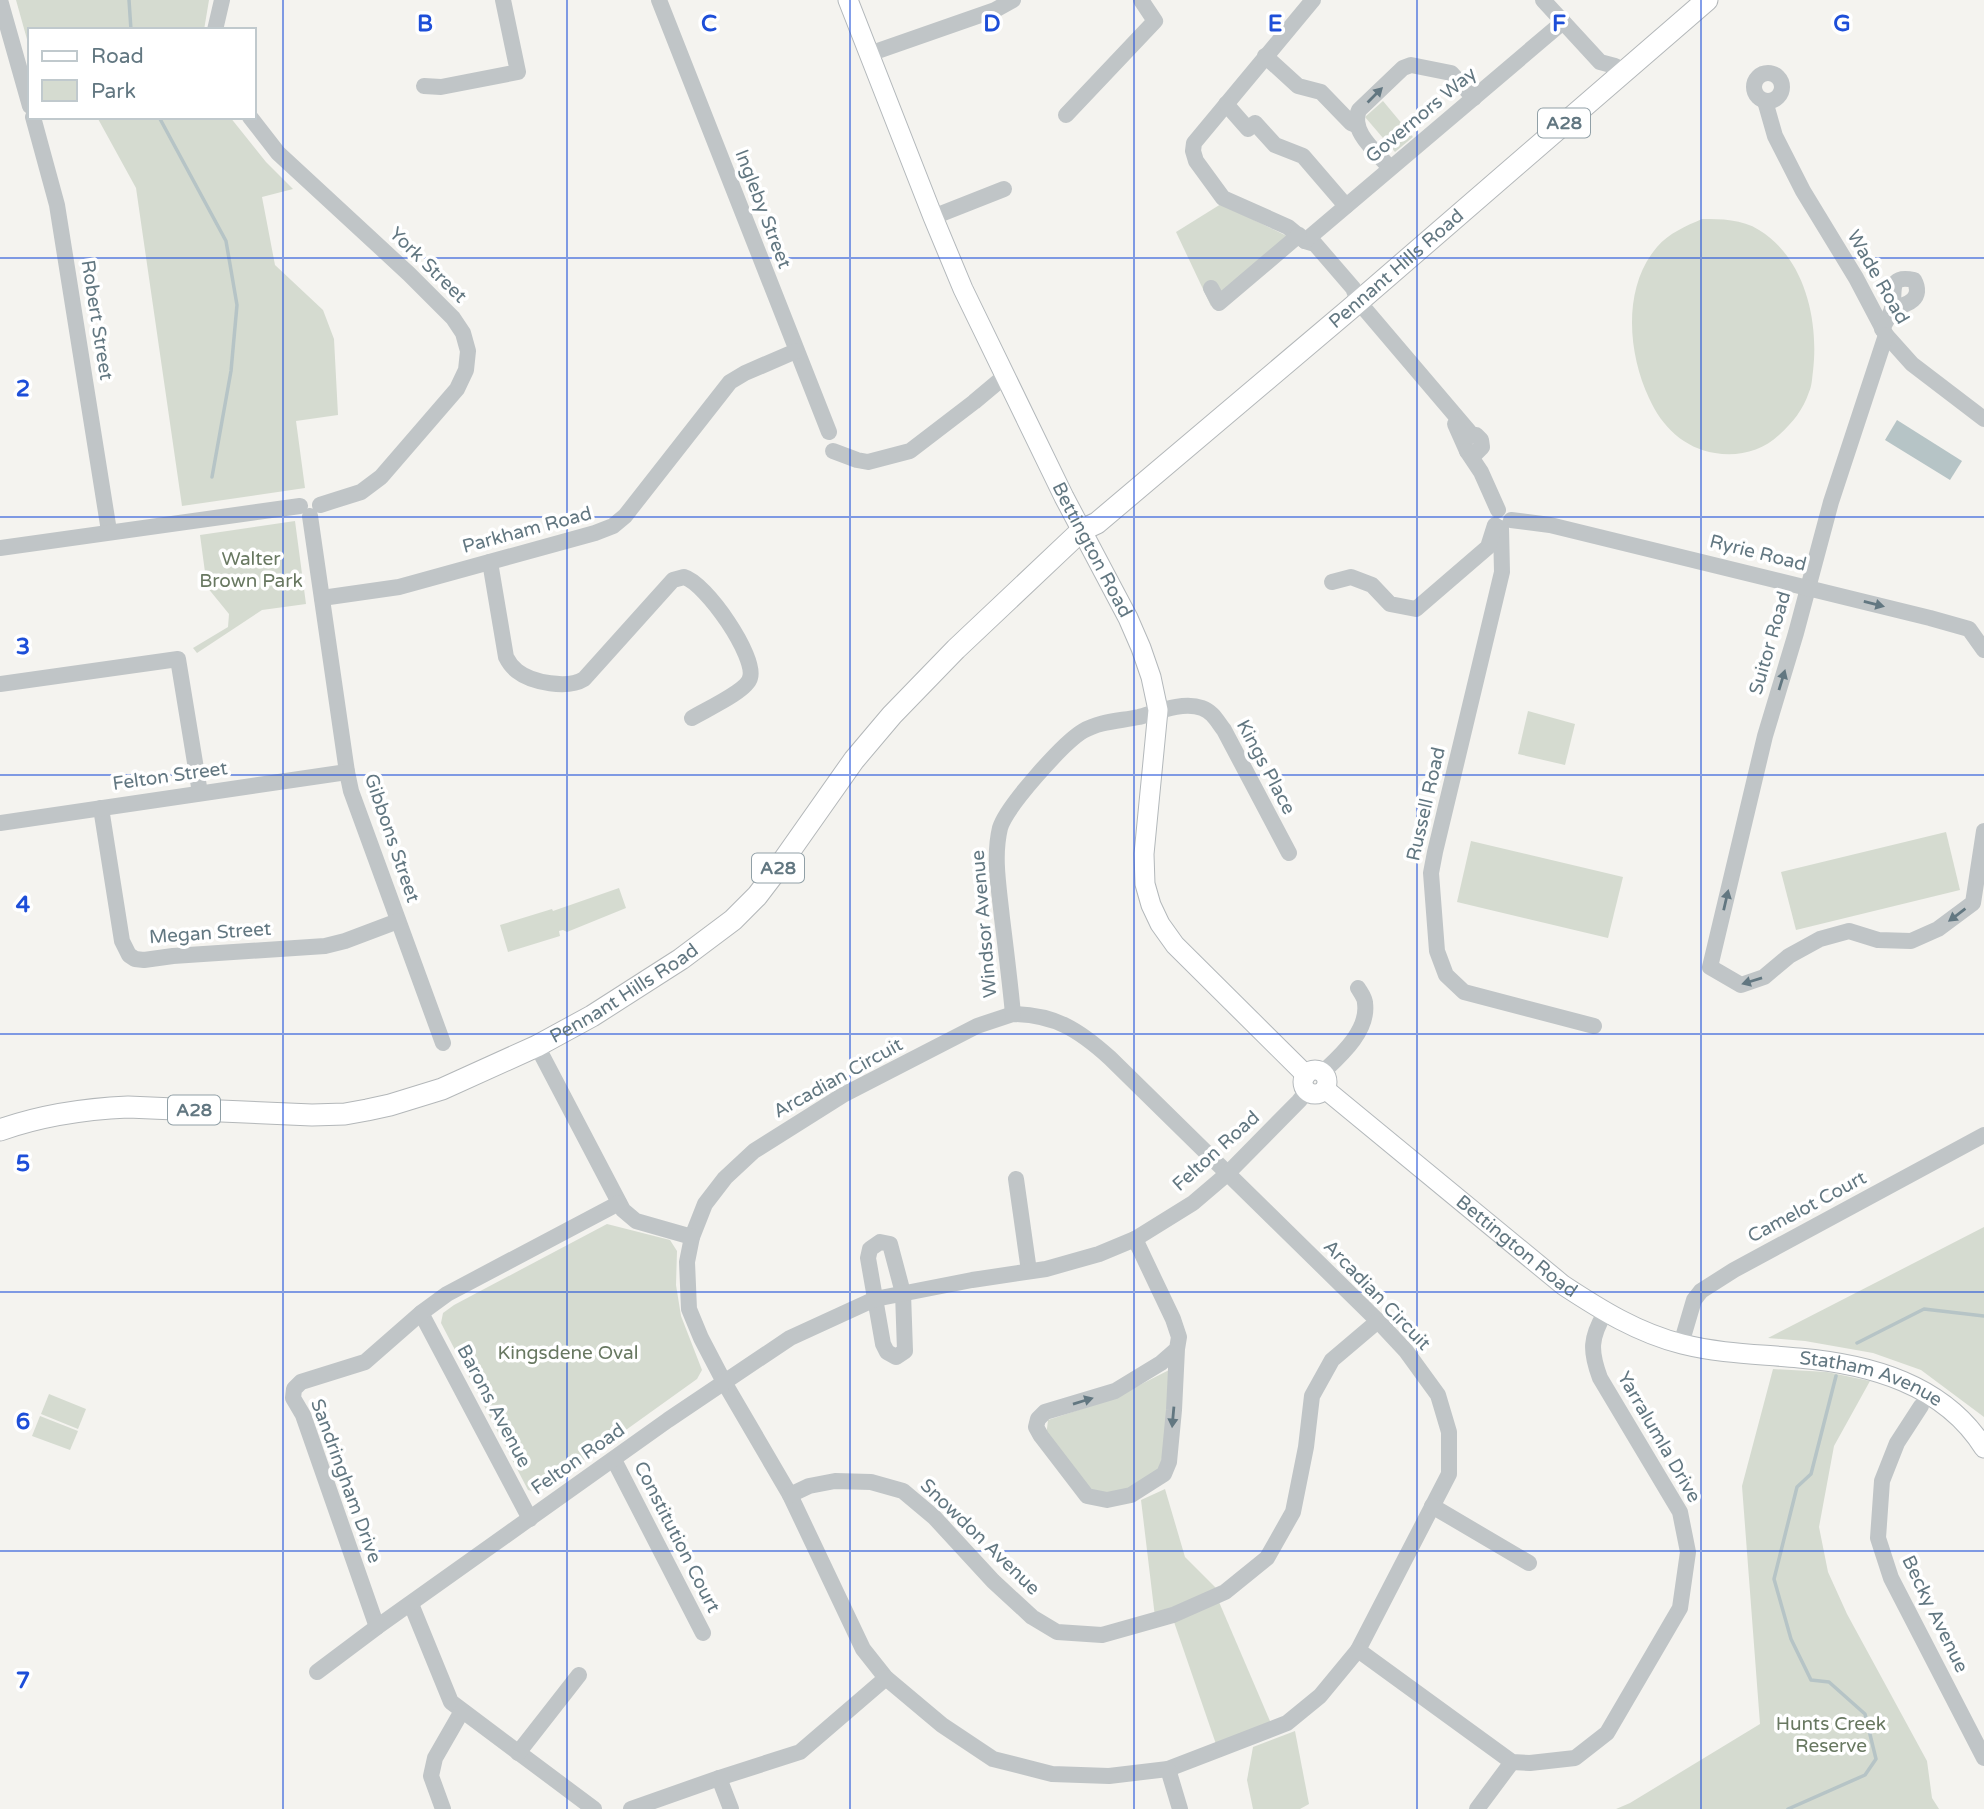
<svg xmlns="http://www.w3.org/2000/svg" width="1984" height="1809" font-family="'Varela Round',sans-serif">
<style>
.green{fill:#d5dbd0}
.water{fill:#b6c4c6}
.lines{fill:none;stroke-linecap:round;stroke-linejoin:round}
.stream{stroke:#b6c4c6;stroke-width:3.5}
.major-casing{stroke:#b3b8bb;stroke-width:21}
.highway-casing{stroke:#b3b7b9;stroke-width:23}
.minor{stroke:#c0c5c7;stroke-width:16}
.major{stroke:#fff;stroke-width:19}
.highway{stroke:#fff;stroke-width:21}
.oneway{fill:#627781}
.grid{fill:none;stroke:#1d4ed8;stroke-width:2;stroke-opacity:0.55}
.labels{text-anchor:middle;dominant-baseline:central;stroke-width:7;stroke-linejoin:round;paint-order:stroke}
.shield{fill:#fff;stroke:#91a0a7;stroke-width:2}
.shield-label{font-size:18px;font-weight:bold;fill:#627781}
.street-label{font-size:19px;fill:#627781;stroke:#fff}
.park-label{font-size:19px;fill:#687861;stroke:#fff}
.grid-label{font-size:23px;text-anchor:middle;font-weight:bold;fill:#1d4ed8;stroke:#fff;stroke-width:7;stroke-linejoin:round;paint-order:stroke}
</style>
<rect width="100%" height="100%" fill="#f4f3ef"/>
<!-- green -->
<g class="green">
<polygon points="16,0 209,0 204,30 30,30 30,50"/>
<polygon points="1383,101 1413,137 1395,152 1365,117"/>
<polygon points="97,117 230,117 266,162 293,189 262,197 275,265 323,310 334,339 338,415 296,421 305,488 182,506 136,188"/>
<polygon points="1221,204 1289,237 1211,306 1176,232"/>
<path d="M1702,219C1721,219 1742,219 1759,230C1805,258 1819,321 1813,371C1812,378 1812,386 1809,392C1803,410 1793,422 1779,435C1762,451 1738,457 1715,453C1684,448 1662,427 1649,398C1628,353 1622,288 1657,247C1669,233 1686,226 1702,219Z"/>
<polygon points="295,521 306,604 262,610 197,653 193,648 228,627 229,614 207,587 200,535"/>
<polygon points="1528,711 1575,724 1565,765 1518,754"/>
<polygon points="1946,832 1960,890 1796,930 1781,872"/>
<polygon points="1471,841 1623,877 1608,938 1457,902"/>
<polygon points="619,888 626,908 567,932 563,930 559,931 560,936 508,952 500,925 552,909 553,911"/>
<polygon points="607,1224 670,1240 677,1251 676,1285 681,1316 702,1370 697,1379 538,1493 528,1490 441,1323 443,1313 454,1305"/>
<polygon points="1984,1227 1984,1417 1921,1370 1873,1353 1805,1341 1768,1338"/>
<polygon points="1175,1367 1160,1471 1131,1490 1108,1495 1087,1490 1046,1437 1048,1420 1112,1399"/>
<polygon points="1773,1369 1827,1372 1870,1381 1834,1446 1819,1527 1828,1572 1847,1614 1927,1761 1932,1798 1939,1809 1616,1809 1630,1803 1760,1724 1742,1486"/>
<polygon points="49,1394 86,1409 78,1429 41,1414"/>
<polygon points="40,1416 78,1431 70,1450 32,1436"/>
<polygon points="1165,1489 1185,1557 1219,1591 1155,1617 1141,1500"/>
<polygon points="1219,1602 1273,1728 1217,1747 1174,1622"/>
<polygon points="1295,1731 1309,1804 1300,1809 1253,1809 1247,1780 1253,1747"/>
</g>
<!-- water -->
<polygon class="water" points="1897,420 1962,461 1950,480 1885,440"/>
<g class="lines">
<!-- stream -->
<g class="stream">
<polyline points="129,0 131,30"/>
<polyline points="159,117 226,241 237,305 231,371 212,477"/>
<polyline points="1857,1343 1924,1309 1984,1316"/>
<polyline points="1788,1809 1865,1775 1876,1759 1865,1714 1829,1682 1811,1680 1791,1639 1774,1579 1797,1487 1811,1474 1836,1376"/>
</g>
<defs>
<g id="major">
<path id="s1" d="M848,0L933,217L963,289L1064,497L1128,618L1141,648L1151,677L1158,710L1144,854L1145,884L1151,905L1160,924L1175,945L1306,1075"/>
<circle cx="1315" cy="1082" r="12"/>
<path id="s2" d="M1325,1089L1563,1285C1601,1310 1638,1333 1682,1344C1722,1354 1759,1354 1799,1358C1869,1364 1944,1384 1984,1448"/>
</g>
<g id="highway">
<path id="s3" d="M0,1130C42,1115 84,1109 128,1107L312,1115L345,1114L367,1110L390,1105L442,1089L537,1046L592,1016L681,959L733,920L757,896L773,875L854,760L892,715L956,649L1082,530L1097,523L1350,309L1707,0"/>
</g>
</defs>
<!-- major casing -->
<use href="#major" class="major-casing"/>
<!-- highway casing -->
<use href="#highway" class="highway-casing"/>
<!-- minor -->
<g class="minor">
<polyline points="0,0 30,106"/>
<polyline points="659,0 829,432"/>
<polyline points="1313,0 1194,143 1193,151 1196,161 1223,198 1288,227 1305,241 1315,244 1353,288 1358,301 1472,435"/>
<polyline points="1543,0 1600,62 1615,66"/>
<polyline points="215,30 222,0"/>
<polyline points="869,54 995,10 1013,0"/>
<polyline points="1265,56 1298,86 1321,92 1351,123 1356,125"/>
<circle cx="1768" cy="87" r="14"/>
<polyline points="424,86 441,87 518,72 503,0"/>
<polyline points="1765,101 1775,136 1803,191 1856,278 1886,335 1912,364 1984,419"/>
<polyline points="1226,104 1248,129 1255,123 1275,145 1303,156 1346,206"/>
<polyline points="1066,115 1155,21 1141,0"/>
<polyline points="33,117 57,205 109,531"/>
<polyline points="250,117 278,153 409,274 453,318 463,333 468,351 466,370 457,389 381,477 361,492 320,505"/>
<path d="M1390,168C1378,153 1349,132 1359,110L1403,68L1411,65L1451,73L1474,98"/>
<polyline points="933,217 1004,189"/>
<polyline points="1305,241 1563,22"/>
<polyline points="1211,288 1219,303 1299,235"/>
<path d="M1882,329C1885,322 1891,315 1892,308C1896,292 1887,274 1914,280C1924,298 1908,306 1892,307"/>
<polyline points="1886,335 1831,502 1796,633 1765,736 1710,967 1741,985 1764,977 1789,956 1820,939 1849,931 1878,940 1911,941 1938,929 1973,903 1984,831"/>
<polyline points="1455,424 1467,451 1476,453 1482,447 1481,440 1476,435 1467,437 1464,443"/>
<polyline points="833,451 857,460 868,462 910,451 974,402 1005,376"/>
<polyline points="1467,451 1481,472 1498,510"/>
<polyline points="310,516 347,772 351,791 443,1043"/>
<polyline points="1511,520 1550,525 1930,618 1969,629 1984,650"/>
<polyline points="1501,528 1502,572 1435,852 1431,873 1437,951 1446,975 1464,992 1594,1026"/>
<polyline points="0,548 300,506"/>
<path d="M490,562L506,657C509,663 512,667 517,671C532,683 568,689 584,679L673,580L684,577C706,583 757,657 750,678C747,691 705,710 692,718"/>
<polyline points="1332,582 1351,577 1372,585 1390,604 1416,609 1488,547 1495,525"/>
<polyline points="322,598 399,587 595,533 613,526 625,516 730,382 745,373 796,351"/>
<polyline points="0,684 178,659 200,793"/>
<polyline points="101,808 122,941 129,955 135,959 144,960 173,956 325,946 345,941 398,921"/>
<polyline points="0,823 347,772"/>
<path d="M1013,1014C1056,1015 1079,1030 1110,1058L1378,1321L1406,1351L1438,1395L1449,1432V1474L1358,1650L1320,1696L1287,1723L1220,1749L1168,1769L1109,1776L1052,1774L993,1759L942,1725L886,1678L863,1649L790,1495L724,1382L701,1338L689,1309L687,1262L692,1237L705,1204L725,1178L754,1151L843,1095L977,1026Z"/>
<path d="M1013,1014C1010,982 1006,950 1002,918C999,888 993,857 1000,828C1006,807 1063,743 1083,731C1100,721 1120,721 1139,717C1157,712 1183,701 1202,708C1213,712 1217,721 1224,730L1289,853"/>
<polyline points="537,1046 623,1210 636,1221 692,1237"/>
<path d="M1322,1073C1340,1056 1369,1031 1365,1003C1365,998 1361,993 1358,988"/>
<polyline points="1016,1179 1029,1271"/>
<polyline points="1135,1239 1173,1319 1179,1337 1177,1349 1174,1410 1169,1462 1164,1474 1131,1495 1107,1500 1087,1496 1041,1436 1036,1427 1038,1419 1045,1412 1115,1391 1161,1363 1177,1349"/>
<polygon points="880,1242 890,1244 903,1293 905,1351 896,1357 887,1352 883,1344 868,1258 870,1249"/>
<polyline points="421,1313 530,1519"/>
<polyline points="1681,1344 1694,1300 1701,1291 1734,1270 1984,1135"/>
<polyline points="1921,1406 1897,1443 1882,1481 1878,1538 1891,1578 1984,1758"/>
<polyline points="614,1460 703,1633"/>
<polyline points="790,1495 809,1486 835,1481 871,1482 903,1491 934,1517 993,1581 1032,1617 1057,1632 1102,1635 1173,1615 1225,1592 1267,1558 1293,1512 1306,1447 1312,1396 1332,1360 1378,1321"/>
<polyline points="1432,1506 1529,1563"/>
<polyline points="411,1604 451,1702 594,1809"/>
<polyline points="377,1627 303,1415 293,1398 294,1389 301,1382 365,1362 421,1313 447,1294 619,1203"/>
<path d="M1358,1650L1512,1762L1530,1763L1575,1758L1607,1733L1680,1608L1688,1552L1680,1512L1600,1378C1590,1351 1590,1338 1605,1313"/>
<polyline points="317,1672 377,1627 668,1420 790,1338 875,1299 972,1280 1046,1269 1099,1254 1135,1239 1193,1203 1227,1174 1299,1101 1307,1091"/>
<polyline points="518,1753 579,1675"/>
<polyline points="1168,1769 1180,1809"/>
<polyline points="719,1778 731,1809"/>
<polyline points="443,1809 431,1776 435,1758 462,1711"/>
<polyline points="631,1809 719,1778 800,1752 886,1678"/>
<polyline points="1477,1809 1512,1762"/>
</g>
<!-- major -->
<use href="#major" class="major"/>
<!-- highway -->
<use href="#highway" class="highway"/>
</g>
<!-- one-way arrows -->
<defs><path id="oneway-solid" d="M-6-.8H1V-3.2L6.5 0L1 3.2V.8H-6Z" transform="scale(1.75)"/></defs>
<g class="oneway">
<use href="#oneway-solid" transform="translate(1375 95) rotate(-45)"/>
<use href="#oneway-solid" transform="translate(1874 604) rotate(14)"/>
<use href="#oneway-solid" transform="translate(1782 680) rotate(-73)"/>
<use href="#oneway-solid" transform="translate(1726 900) rotate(-77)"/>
<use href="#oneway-solid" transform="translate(1957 915) rotate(143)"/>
<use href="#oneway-solid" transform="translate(1752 981) rotate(163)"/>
<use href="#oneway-solid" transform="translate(1083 1401) rotate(-17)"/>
<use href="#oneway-solid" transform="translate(1173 1417) rotate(95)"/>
</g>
<!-- grid -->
<path class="grid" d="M283,0V1809M567,0V1809M850,0V1809M1134,0V1809M1417,0V1809M1701,0V1809M0,258H1984M0,517H1984M0,775H1984M0,1034H1984M0,1292H1984M0,1551H1984"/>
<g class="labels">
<!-- shield labels -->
<g class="shield">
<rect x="1538" y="108.5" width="52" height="29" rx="5"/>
<rect x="752" y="853.5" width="52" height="29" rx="5"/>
<rect x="168" y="1095.5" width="52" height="29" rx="5"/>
</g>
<g class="shield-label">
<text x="1564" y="123">A28</text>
<text x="778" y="868">A28</text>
<text x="194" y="1110">A28</text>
</g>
<!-- street labels -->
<g class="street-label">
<text transform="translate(1421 115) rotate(-40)">Governors Way</text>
<text transform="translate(763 209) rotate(69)">Ingleby Street</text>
<text transform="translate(428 265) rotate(44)">York Street</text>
<text stroke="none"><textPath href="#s3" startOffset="1720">Pennant Hills Road</textPath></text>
<text transform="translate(1878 277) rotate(60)">Wade Road</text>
<text transform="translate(97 320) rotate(81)">Robert Street</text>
<text transform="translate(527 530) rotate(-15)">Parkham Road</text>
<text stroke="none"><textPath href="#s1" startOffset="602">Bettington Road</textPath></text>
<text transform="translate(1758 553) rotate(14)">Ryrie Road</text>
<text transform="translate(1770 643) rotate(-74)">Suitor Road</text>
<text transform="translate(1266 767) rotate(62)">Kings Place</text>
<text transform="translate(170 776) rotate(-8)">Felton Street</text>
<text transform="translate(1426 804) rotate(-77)">Russell Road</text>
<text transform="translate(392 838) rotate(71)">Gibbons Street</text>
<text transform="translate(984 924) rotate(-95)">Windsor Avenue</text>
<text transform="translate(210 933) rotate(-4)">Megan Street</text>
<text stroke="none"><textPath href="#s3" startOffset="654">Pennant Hills Road</textPath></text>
<text transform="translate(838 1078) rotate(-29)">Arcadian Circuit</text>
<text transform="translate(1216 1151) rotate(-42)">Felton Road</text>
<text transform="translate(1807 1207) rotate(-28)">Camelot Court</text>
<text stroke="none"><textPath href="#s2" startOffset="248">Bettington Road</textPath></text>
<text transform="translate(1377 1295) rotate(46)">Arcadian Circuit</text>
<text stroke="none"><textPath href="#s2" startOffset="635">Statham Avenue</textPath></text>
<text transform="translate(494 1406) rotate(62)">Barons Avenue</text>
<text transform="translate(1659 1437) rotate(60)">Yarralumla Drive</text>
<text transform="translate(578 1459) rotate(-35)">Felton Road</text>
<text transform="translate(346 1481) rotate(70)">Sandringham Drive</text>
<text transform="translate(677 1537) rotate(63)">Constitution Court</text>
<text transform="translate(980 1537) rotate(44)">Snowdon Avenue</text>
<text transform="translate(1935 1614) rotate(64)">Becky Avenue</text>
</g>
<!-- park labels -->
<g class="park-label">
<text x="251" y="559">Walter<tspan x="251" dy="22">Brown Park</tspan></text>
<text x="568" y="1353">Kingsdene Oval</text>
<text x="1831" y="1724">Hunts Creek<tspan x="1831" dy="22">Reserve</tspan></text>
</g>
</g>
<g class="grid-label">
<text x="425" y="31">B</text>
<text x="709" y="31">C</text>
<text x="992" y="31">D</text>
<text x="1275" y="31">E</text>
<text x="1559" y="31">F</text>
<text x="1842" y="31">G</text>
<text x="23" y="396">2</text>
<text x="23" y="654">3</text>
<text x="23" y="912">4</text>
<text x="23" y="1171">5</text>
<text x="23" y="1429">6</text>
<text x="23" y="1688">7</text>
</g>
<!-- legend -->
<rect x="28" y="28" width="228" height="91" fill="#ffffff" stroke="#c0c9cd" stroke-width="2"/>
<rect x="42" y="51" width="35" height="10" fill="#ffffff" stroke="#c0c9cd" stroke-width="2"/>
<text x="91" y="63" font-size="21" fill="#627781">Road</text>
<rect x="42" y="80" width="35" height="21" fill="#d5dbd0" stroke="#c0c9cd" stroke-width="2"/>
<text x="91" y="98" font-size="21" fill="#627781">Park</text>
</svg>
